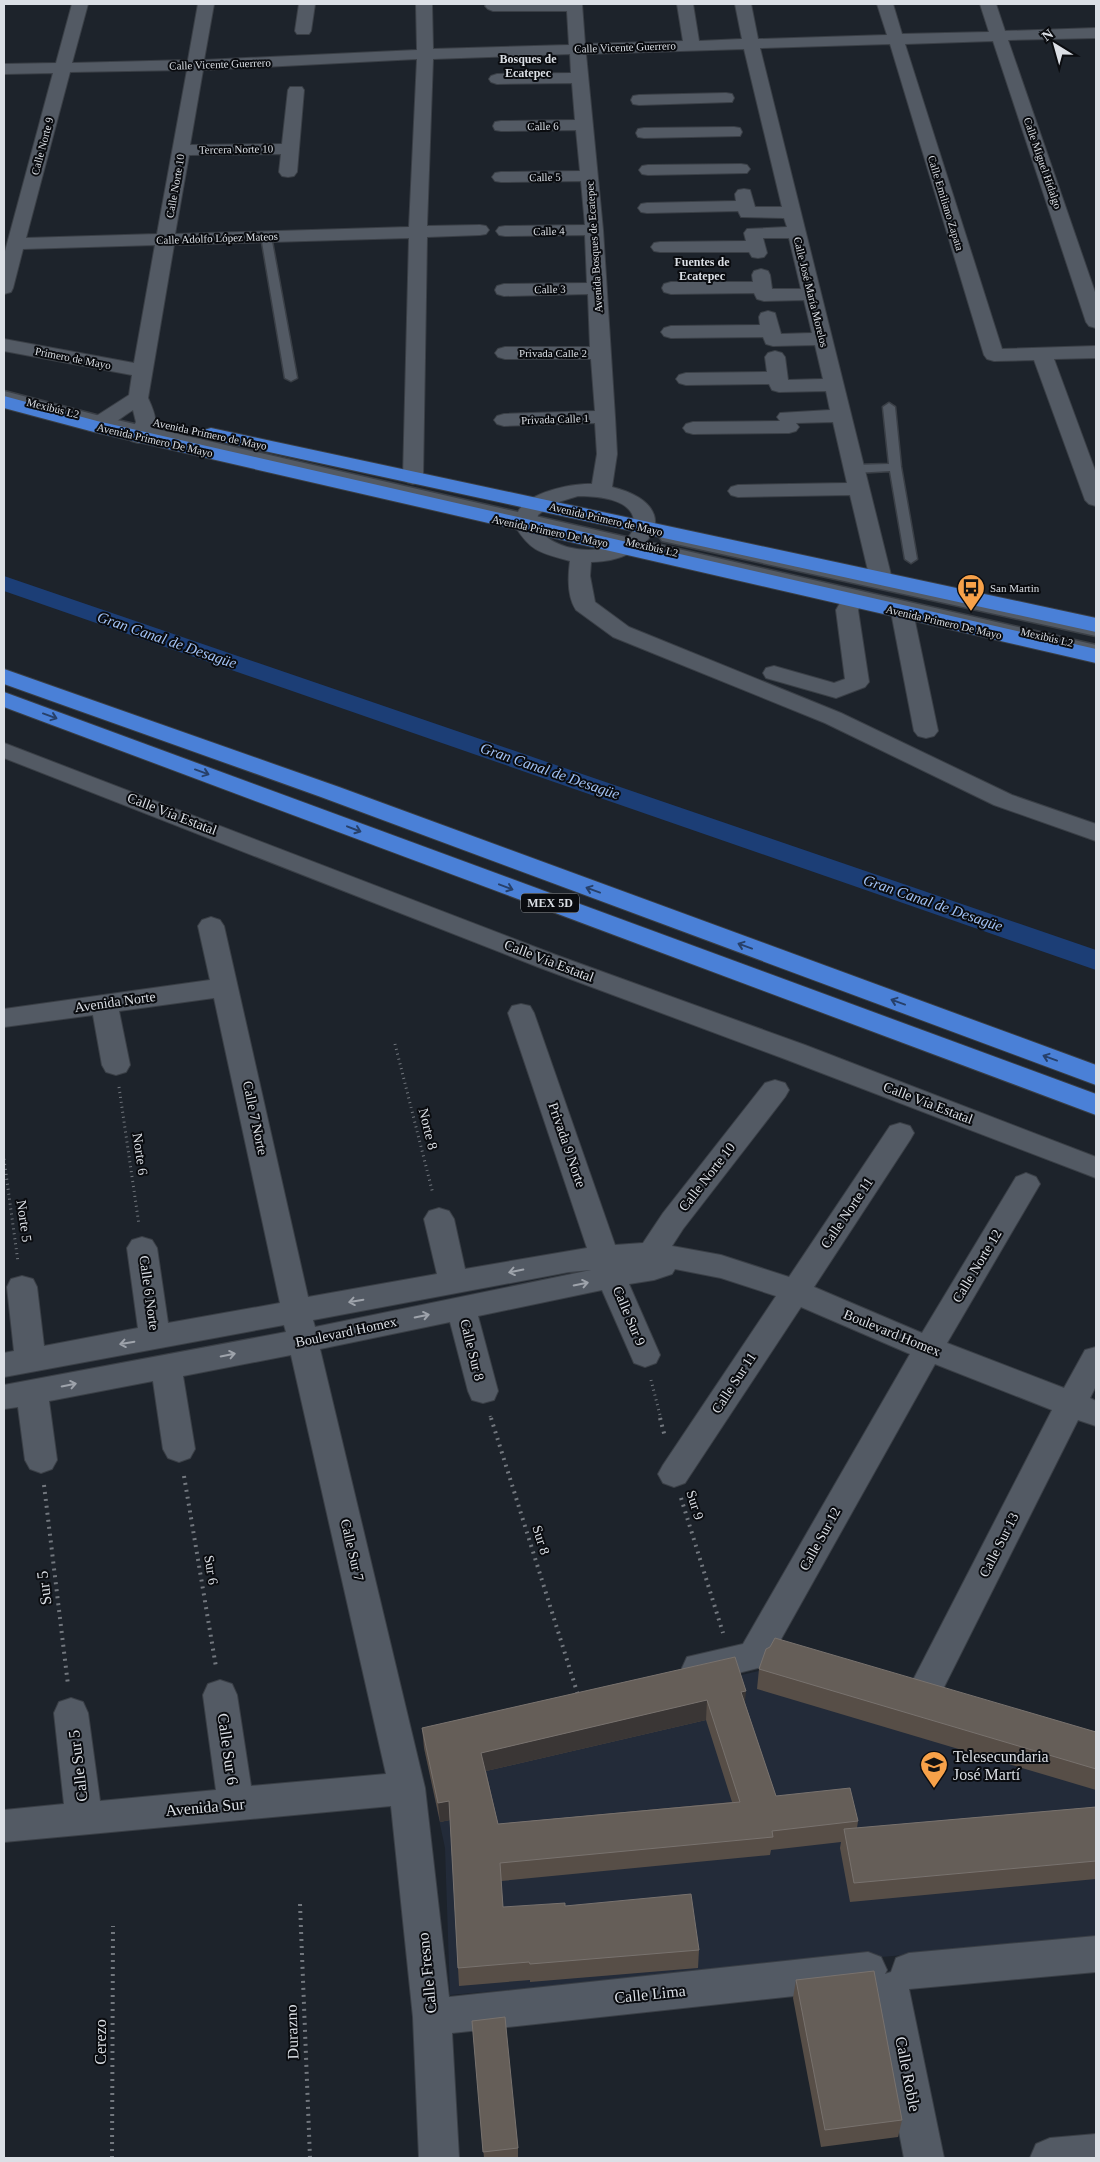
<svg xmlns="http://www.w3.org/2000/svg" width="1100" height="2162" font-family="Georgia,serif">
<style>
.built{fill:#232b39}
.lines{fill:none;stroke-linecap:round;stroke-linejoin:round}
.canal{fill:#1c3e76;fill-rule:evenodd}
.lane-casing{stroke:#3a3f46;stroke-width:3}
.street-casing{stroke:#3a3f46;stroke-width:2}
.highway-casing{stroke:#3a3f46;stroke-width:2}
.path-far1{stroke:#72777e;stroke-width:3;stroke-dasharray:1 4;stroke-linecap:butt}
.path{stroke:#72777e;stroke-width:4;stroke-dasharray:2 5;stroke-linecap:butt}
.lane{fill:#535a64;fill-rule:evenodd}
.street{fill:#535a64;fill-rule:evenodd}
.highway{fill:#4a80d7;fill-rule:evenodd}
.wall{fill:#574e47;fill-rule:evenodd}
.shaded-wall{fill:#3a3635}
.building{fill:#655e58;stroke:#78726e;fill-rule:evenodd}
.oneway{stroke:#27406a}
.oneway2{stroke:#9ea3ab}
.labels{text-anchor:middle;dominant-baseline:central;stroke-width:4;stroke-linejoin:round;paint-order:stroke}
.far-street-label{font-size:11px;fill:#dbdfe5;stroke:#0a0c10}
.far-poi-label{font-size:11px;fill:#dbdfe5;stroke:#0a0c10;text-anchor:start}
.far-neighbourhood-label{font-size:12px;font-weight:bold;fill:#dbdfe5;stroke:#0a0c10}
.shield{fill:#0a0c10;stroke:#9ca0a5;stroke-width:1}
.shield-label{font-size:12px;font-weight:bold;fill:#dbdfe5}
.street-label{font-size:14px;fill:#dbdfe5;stroke:#0a0c10}
.water-label{font-size:15px;font-style:italic;fill:#a3c3f6;stroke:#0a0c10}
.near-street-label{font-size:16px;fill:#dbdfe5;stroke:#0a0c10}
.near-poi-label{font-size:16px;fill:#dbdfe5;stroke:#0a0c10;text-anchor:start}
</style>
<rect width="100%" height="100%" fill="#1d232b"/>
<!-- built -->
<polygon class="built" points="763,1670 1096,1753 1096,1938 450,1995 445,1848 424,1748"/>
<g class="lines">
<!-- canal -->
<polygon class="canal" points="4,576 1096,950 1096,970 4,591"/>
<defs>
<g id="lane">
<polygon points="266,233 271,236 297,378 291,381 285,378 261,236"/>
<polygon points="4,391 104,417 1096,645 1096,653 103,424 4,398"/>
<polygon points="889,403 895,407 901,467 917,559 911,563 905,559 890,471 854,473 848,469 854,465 889,464 883,407"/>
<polygon points="666,534 1096,628 1096,636 662,541 660,538"/>
</g>
<g id="street">
<path d="M72,4H88L72,63L188,60L198,4H214L204,60L417,50L416,4H432L433,49L569,45L567,11H493L488,9L485,6L487,4H582L585,44L683,41L677,4H693L699,41L742,39L735,4H751L758,39L887,35L877,4H893L902,34L989,32L980,4H996L1005,31L1096,28V38L1008,40L1096,295V328L1089,326L1086,322L993,41L905,44L1002,349L1096,346V358L1054,359L1096,473V506L1089,504L1085,500L1034,360L994,361L987,359L984,355L890,44L760,48L892,579L889,584L881,586L873,584L870,579L850,495L738,497L731,495L728,491L731,487L738,485L847,483L833,422L796,423L799,427L796,431L789,433L693,434L686,432L683,428L686,424L693,422L780,421L777,417L780,413L830,410L826,391L779,392L772,390L769,384L686,385L679,383L676,379L679,375L686,373L767,372L765,357L768,353L775,351L782,353L785,357L788,380L823,379L815,345L773,346L766,344L763,337L671,338L664,336L661,332L664,328L671,326L760,325L759,317L761,313L768,311L775,313L781,334L812,333L804,300L764,301L757,299L754,293L671,294L664,292L662,288L664,284L671,282H753L752,275L754,271L761,269L768,271L770,275L772,289H801L789,238H763L767,253L764,257L758,258L752,257L749,252H660L654,251L651,247L654,243L660,242L746,241L744,233L747,229L787,227L784,218L741,217L738,211L647,213L641,212L638,208L641,204L647,203L736,201L735,194L738,190L744,189L750,190L755,207H782L744,49L586,54L603,230L615,417L617,454L612,487C688,506 652,562 591,562L590,576L595,602L629,627L841,713L1012,795L1096,824V841L994,805L825,723L613,637L576,610C567,597 568,576 570,561C541,553 531,552 515,526C516,521 516,515 519,510C530,492 572,483 592,484L597,454L595,423L504,426L497,424L494,420L497,416L504,414L595,411L591,359H505L498,357L495,353L498,349L505,347H590L588,294L504,296L497,294L495,290L497,286L504,284L587,283L585,235L505,236L499,235L496,231L499,227L505,226L585,225L581,181L501,182L495,181L492,177L495,173L501,172L580,171L576,130L501,131L495,130L493,126L495,122L501,121L575,120L572,83L497,84L491,82L489,79L491,76L497,74L571,73L570,54L433,59L427,226L480,225L486,226L489,230L486,234L480,235L427,237L423,478L420,482L413,484L406,482L403,478L409,238L174,245L148,398C157,418 159,423 145,441L138,443L131,441L128,437L136,422L133,410C120,418 103,434 87,430L84,426L87,422L129,395L132,375L4,351V339L134,363L155,245L23,249L13,288L11,292L4,294V255L53,73L4,74V64L56,63ZM417,59L409,227L175,234L189,155L281,154L279,172L282,176L288,177L294,176L297,172L304,90L302,87H290L288,90L282,144L190,145L203,70ZM187,70L157,234L26,238L70,72ZM578,496C595,496 632,498 634,521C635,527 632,534 627,538C602,558 553,552 536,526L538,515L552,504Z"/>
<polygon points="299,4 315,4 311,31 309,34 297,34 295,31"/>
<polygon points="726,93 732,94 734,98 732,102 639,105 633,104 631,100 633,96 639,95"/>
<polygon points="734,127 740,128 742,132 740,136 644,138 638,137 636,133 638,129 644,128"/>
<polygon points="741,164 747,165 750,169 747,173 648,175 642,174 639,170 642,166 648,165"/>
<polygon points="852,594 860,596 863,601 858,610 869,682 865,687 836,698 766,678 763,673 766,668 774,666 834,683 845,679 836,610 844,596"/>
<polygon points="902,605 910,607 913,612 938,731 934,736 926,738 918,736 914,731 891,612 894,607"/>
<polygon points="4,743 556,955 805,1045 1096,1157 1096,1178 785,1059 538,967 4,758"/>
<path d="M211,917L220,920L224,926L308,1297L437,1274L424,1219L429,1211L439,1208L449,1211L454,1219L465,1269L587,1248L508,1013L512,1006L521,1004L530,1006L534,1013L615,1245L643,1243L663,1213L765,1083L775,1080L785,1083L789,1090L785,1097L683,1229L672,1246L721,1255L789,1277L890,1126L900,1123L910,1126L914,1133L910,1140L814,1287L922,1333L1016,1177L1026,1173L1036,1177L1040,1184L947,1343L1064,1388L1085,1350L1096,1347V1386L1090,1398L1096,1401V1426L1078,1420L939,1697L927,1701L915,1697L910,1686L1052,1410L935,1364L766,1666L699,1683L687,1679L682,1668L687,1657L743,1644L910,1354L801,1307L685,1483L674,1487L663,1483L658,1474L663,1465L776,1296L721,1278L675,1269L672,1274L654,1280L629,1284L660,1355L656,1363L645,1367L634,1363L602,1290L478,1316L498,1391L494,1400L483,1403L472,1400L468,1391L450,1322L320,1349L425,1788L449,1997L868,1952L881,1957L887,1970L885,1974L891,1972L896,1958L909,1953L1096,1936V1972L909,1989L944,2158H904L872,1990L874,1986L868,1988L452,2033L459,2158H419L413,2017L391,1806L4,1842V1810L64,1804L54,1713L59,1702L71,1698L83,1702L88,1713L100,1801L216,1790L203,1695L208,1684L220,1680L232,1684L237,1695L251,1786L386,1774L291,1355L183,1376L195,1449L190,1458L179,1462L168,1458L163,1449L153,1381L49,1401L57,1460L52,1469L41,1473L30,1469L25,1460L18,1407L4,1409V1385L286,1332L284,1325L4,1377V1353L14,1351L7,1287L11,1279L22,1276L33,1279L37,1287L44,1346L138,1328L127,1248L132,1240L142,1237L152,1240L157,1248L168,1323L280,1303L214,998L119,1011L130,1065L126,1072L116,1075L106,1072L102,1065L93,1015L4,1027V1009L210,980L198,926L202,920ZM591,1270L315,1327L313,1320L569,1272Z"/>
<polygon points="1096,2134 1096,2158 1030,2158 1036,2144 1050,2138"/>
</g>
<g id="highway">
<polygon points="4,396 97,421 1096,649 1096,663 94,432 4,408"/>
<polygon points="211,428 1096,618 1096,632 204,438 201,434 204,430"/>
<polygon points="4,669 339,787 1096,1065 1096,1085 321,797 4,684"/>
<polygon points="4,692 1096,1094 1096,1115 4,707"/>
</g>
</defs>
<!-- lane casing -->
<use href="#lane" class="lane-casing"/>
<!-- street casing -->
<use href="#street" class="street-casing"/>
<!-- highway casing -->
<use href="#highway" class="highway-casing"/>
<!-- path-far1 -->
<g class="path-far1">
<polyline points="395,1044 433,1194"/>
<polyline points="119,1087 139,1225"/>
<polyline points="4,1159 18,1262"/>
<polyline points="651,1380 661,1419"/>
<polyline points="490,1416 491,1419"/>
</g>
<!-- path -->
<g class="path">
<polyline points="491,1418 578,1695"/>
<polyline points="660,1418 665,1437"/>
<polyline points="184,1476 216,1667"/>
<polyline points="44,1485 68,1685"/>
<polyline points="681,1498 723,1633"/>
<polyline points="300,1904 310,2158"/>
<polyline points="112,2158 113,1926"/>
</g>
<!-- lane -->
<use href="#lane" class="lane"/>
<!-- street -->
<use href="#street" class="street"/>
<!-- highway -->
<use href="#highway" class="highway"/>
</g>
<!-- wall -->
<g class="wall">
<path d="M735,1657L745,1703L776,1796L858,1821L857,1828L1096,1807V1879L850,1902L840,1848L841,1842L771,1850L770,1855L501,1881L503,1907L565,1906L699,1950L698,1968L530,1982V1980L459,1986L450,1820L440,1822L424,1748L422,1728ZM706,1720L732,1802L498,1824L486,1771Z"/>
<polygon points="759,1669 1096,1732 1096,1790 757,1689"/>
<polygon points="796,1980 902,2120 898,2137 821,2147 793,1998"/>
<polygon points="472,2021 518,2148 518,2158 484,2158"/>
</g>
<!-- shaded-wall -->
<g class="shaded-wall">
<polygon points="746,1691 744,1710 741,1692"/>
<polygon points="707,1700 706,1720 482,1772 481,1753"/>
<polygon points="449,1801 450,1820 440,1822 438,1803"/>
</g>
<!-- building -->
<g class="building">
<polygon points="775,1638 1096,1732 1096,1769 759,1669 766,1649 770,1647"/>
<path d="M735,1657L746,1691L741,1692L776,1796L850,1788L858,1821L772,1831L773,1837L500,1863L503,1907L565,1903V1906L691,1894L699,1950L530,1964L529,1962L458,1968L449,1801L438,1803L422,1728ZM707,1700L740,1802L498,1824L481,1753Z"/>
<polygon points="1096,1807 1096,1861 854,1883 844,1829"/>
<polygon points="874,1971 902,2120 825,2130 796,1980"/>
<polygon points="505,2017 518,2148 483,2152 472,2021"/>
</g>
<!-- one-way arrows -->
<defs><path id="oneway-shaft" d="M-6 0H5M1.5-3L5.5 0L1.5 3" fill="none" stroke-width="1.6" stroke-linecap="round" stroke-linejoin="round" transform="scale(1.25)"/></defs>
<g class="oneway">
<use href="#oneway-shaft" transform="translate(50 716) rotate(20)"/>
<use href="#oneway-shaft" transform="translate(202 772) rotate(20)"/>
<use href="#oneway-shaft" transform="translate(354 829) rotate(21)"/>
<use href="#oneway-shaft" transform="translate(506 887) rotate(21)"/>
<use href="#oneway-shaft" transform="translate(593 890) rotate(-160)"/>
<use href="#oneway-shaft" transform="translate(745 946) rotate(-160)"/>
<use href="#oneway-shaft" transform="translate(898 1002) rotate(-160)"/>
<use href="#oneway-shaft" transform="translate(1050 1058) rotate(-160)"/>
</g>
<g class="oneway2">
<use href="#oneway-shaft" transform="translate(516 1271) rotate(169)"/>
<use href="#oneway-shaft" transform="translate(581 1284) rotate(-11)"/>
<use href="#oneway-shaft" transform="translate(356 1301) rotate(170)"/>
<use href="#oneway-shaft" transform="translate(422 1316) rotate(-12)"/>
<use href="#oneway-shaft" transform="translate(127 1343) rotate(170)"/>
<use href="#oneway-shaft" transform="translate(228 1355) rotate(-11)"/>
<use href="#oneway-shaft" transform="translate(69 1385) rotate(-11)"/>
</g>
<!-- icons -->
<defs>
<symbol id="bus-pin" viewBox="-11 -11 22 30"><path d="M0 17L-7.5 6A9.5 9.5 0 1 1 7.5 6Z" fill="#f7a149" stroke="#0a0c10"/><path d="M-5-6H5V4H4V6H2V4H-2V6H-4V4H-5ZM-3.5-4V0h7V-4ZM-3.5 1.2v1.5H-2V1.2ZM2 1.2v1.5H3.5V1.2Z" fill="#111"/></symbol>
<symbol id="school-pin" viewBox="-11 -11 22 30"><path d="M0 17L-7.5 6A9.5 9.5 0 1 1 7.5 6Z" fill="#f7a149" stroke="#0a0c10"/><path d="M0-5L7-2L0 1L-7-2ZM-4 1L0 2.5L4 1V4Q0 6-4 4Z" fill="#111"/></symbol>
</defs>
<g fill-rule="evenodd">
<use href="#bus-pin" x="955" y="572" width="32" height="43"/>
<use href="#school-pin" x="918" y="1749" width="32" height="43"/>
</g>
<g class="labels">
<!-- far-street labels -->
<g class="far-street-label">
<text transform="translate(625 47) rotate(-2)">Calle Vicente Guerrero</text>
<text transform="translate(220 64) rotate(-2)">Calle Vicente Guerrero</text>
<text transform="translate(543 126) rotate(-1)">Calle 6</text>
<text transform="translate(42 146) rotate(-75)">Calle Norte 9</text>
<text transform="translate(236 149) rotate(-1)">Tercera Norte 10</text>
<text transform="translate(1043 163) rotate(71)">Calle Miguel Hidalgo</text>
<text transform="translate(545 177) rotate(-1)">Calle 5</text>
<text transform="translate(175 186) rotate(-80)">Calle Norte 10</text>
<text transform="translate(946 203) rotate(73)">Calle Emiliano Zapata</text>
<text transform="translate(549 231) rotate(-1)">Calle 4</text>
<text transform="translate(217 238) rotate(-2)">Calle Adolfo López Mateos</text>
<text transform="translate(594 247) rotate(-94)">Avenida Bosques de Ecatepec</text>
<text transform="translate(550 289) rotate(-1)">Calle 3</text>
<text transform="translate(811 292) rotate(76)">Calle José María Morelos</text>
<text x="553" y="353">Privada Calle 2</text>
<text transform="translate(73 358) rotate(11)">Primero de Mayo</text>
<text transform="translate(53 408) rotate(14)">Mexibús L2</text>
<text transform="translate(555 419) rotate(-2)">Privada Calle 1</text>
<text transform="translate(210 434) rotate(12)">Avenida Primero de Mayo</text>
<text transform="translate(155 440) rotate(13)">Avenida Primero De Mayo</text>
<text transform="translate(606 519) rotate(13)">Avenida Primero de Mayo</text>
<text transform="translate(550 531) rotate(12)">Avenida Primero De Mayo</text>
<text transform="translate(652 547) rotate(13)">Mexibús L2</text>
<text transform="translate(944 622) rotate(13)">Avenida Primero De Mayo</text>
<text transform="translate(1047 637) rotate(13)">Mexibús L2</text>
</g>
<!-- far-poi labels -->
<g class="far-poi-label">
<text x="990" y="588">San Martin</text>
</g>
<!-- far-neighbourhood labels -->
<g class="far-neighbourhood-label">
<text x="528" y="59">Bosques de<tspan x="528" dy="14">Ecatepec</tspan></text>
<text x="702" y="262">Fuentes de<tspan x="702" dy="14">Ecatepec</tspan></text>
</g>
<!-- shield labels -->
<rect class="shield" x="521" y="893.5" width="58" height="19" rx="4"/>
<g class="shield-label">
<text x="550" y="903">MEX 5D</text>
</g>
<!-- street labels -->
<g class="street-label">
<text transform="translate(172 814) rotate(21)">Calle Vía Estatal</text>
<text transform="translate(549 961) rotate(21)">Calle Vía Estatal</text>
<text transform="translate(115 1002) rotate(-8)">Avenida Norte</text>
<text transform="translate(928 1103) rotate(21)">Calle Vía Estatal</text>
<text transform="translate(255 1118) rotate(78)">Calle 7 Norte</text>
<text transform="translate(428 1129) rotate(76)">Norte 8</text>
<text transform="translate(567 1145) rotate(71)">Privada 9 Norte</text>
<text transform="translate(140 1154) rotate(82)">Norte 6</text>
<text transform="translate(707 1177) rotate(-52)">Calle Norte 10</text>
<text transform="translate(847 1213) rotate(-56)">Calle Norte 11</text>
<text transform="translate(24 1221) rotate(82)">Norte 5</text>
<text transform="translate(977 1266) rotate(-59)">Calle Norte 12</text>
<text transform="translate(149 1293) rotate(82)">Calle 6 Norte</text>
<text transform="translate(629 1316) rotate(67)">Calle Sur 9</text>
<text transform="translate(346 1332) rotate(-12)">Boulevard Homex</text>
<text transform="translate(892 1333) rotate(22)">Boulevard Homex</text>
<text transform="translate(472 1350) rotate(76)">Calle Sur 8</text>
<text transform="translate(734 1383) rotate(-57)">Calle Sur 11</text>
<text transform="translate(695 1505) rotate(73)">Sur 9</text>
<text transform="translate(820 1539) rotate(-61)">Calle Sur 12</text>
<text transform="translate(541 1540) rotate(73)">Sur 8</text>
<text transform="translate(999 1545) rotate(-63)">Calle Sur 13</text>
<text transform="translate(352 1550) rotate(77)">Calle Sur 7</text>
<text transform="translate(211 1570) rotate(81)">Sur 6</text>
</g>
<!-- water labels -->
<g class="water-label">
<text transform="translate(167 640) rotate(19)">Gran Canal de Desagüe</text>
<text transform="translate(550 771) rotate(19)">Gran Canal de Desagüe</text>
<text transform="translate(933 903) rotate(19)">Gran Canal de Desagüe</text>
</g>
<!-- near-street labels -->
<g class="near-street-label">
<text transform="translate(44 1588) rotate(-97)">Sur 5</text>
<text transform="translate(228 1749) rotate(82)">Calle Sur 6</text>
<text transform="translate(78 1766) rotate(-97)">Calle Sur 5</text>
<text transform="translate(205 1807) rotate(-5)">Avenida Sur</text>
<text transform="translate(427 1973) rotate(-96)">Calle Fresno</text>
<text transform="translate(650 1994) rotate(-6)">Calle Lima</text>
<text transform="translate(292 2032) rotate(-92)">Durazno</text>
<text transform="translate(100 2042) rotate(-90)">Cerezo</text>
<text transform="translate(908 2074) rotate(79)">Calle Roble</text>
</g>
<!-- near-poi labels -->
<g class="near-poi-label">
<text x="953" y="1756">Telesecundaria<tspan x="953" dy="18">José Martí</tspan></text>
</g>
</g>
<!-- border -->
<rect width="1100" height="2162" fill="none" stroke="#dbdfe5" stroke-width="10"/>
<!-- north arrow -->
<g transform="translate(1055 45) rotate(323)" stroke="#0a0c10" stroke-width="4" paint-order="stroke">
<path d="M0-4L9 19L0 12L-9 19Z" fill="#dbdfe5"/>
<text y="-8" font-size="14" font-weight="bold" text-anchor="middle" fill="#dbdfe5">N</text>
</g>
</svg>
